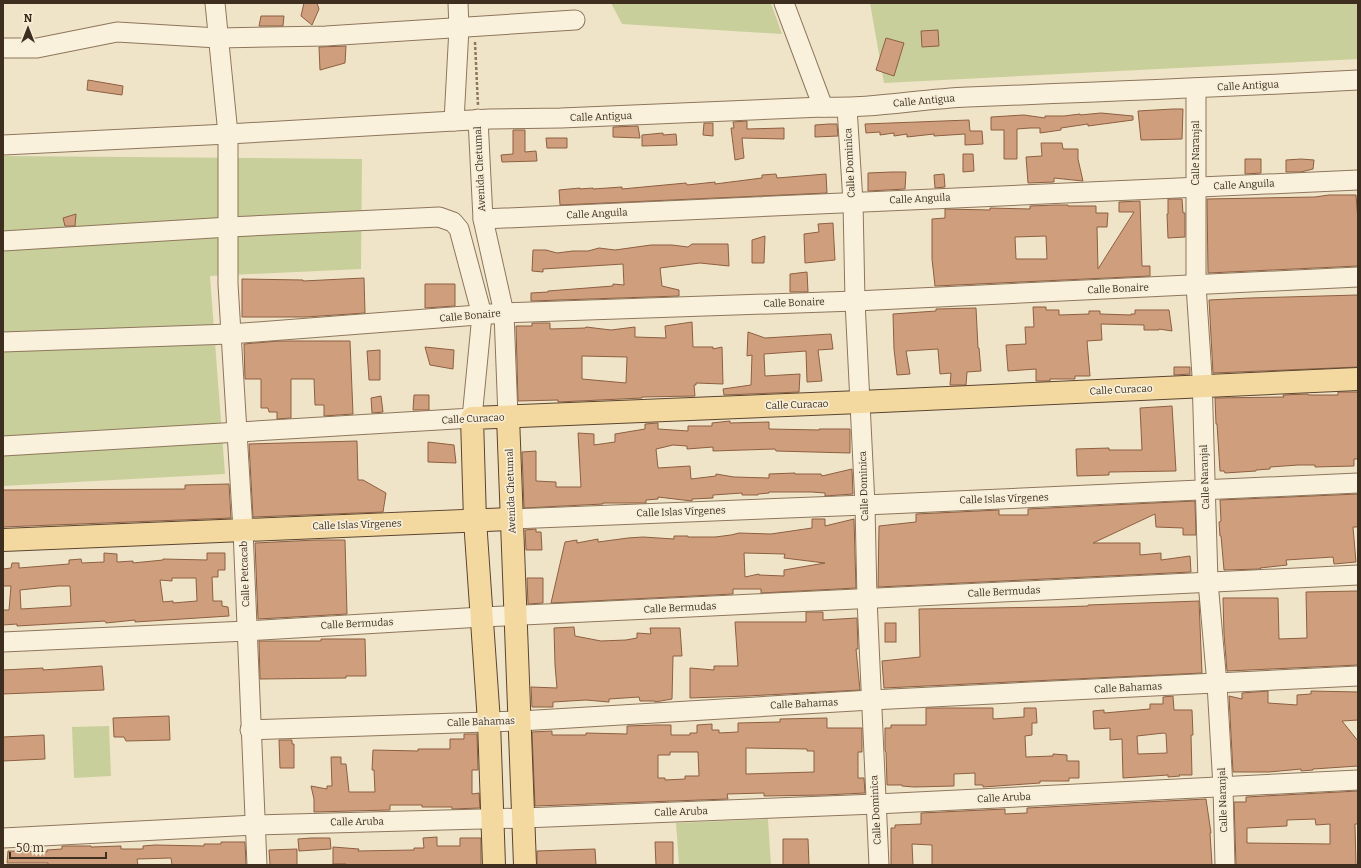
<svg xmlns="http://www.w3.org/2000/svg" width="1361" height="868" font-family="Bitter,serif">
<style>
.green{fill:#c9cf9b}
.building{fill:#cf9f7d;stroke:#8d5f41;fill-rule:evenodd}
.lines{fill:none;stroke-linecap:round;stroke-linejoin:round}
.minor-casing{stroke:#8d765c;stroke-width:21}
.major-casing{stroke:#5b4430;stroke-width:24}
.path{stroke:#8d765c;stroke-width:2.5;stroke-dasharray:3 2;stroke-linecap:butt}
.minor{stroke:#faf1dc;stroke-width:19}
.major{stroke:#f3d9a0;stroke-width:22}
.labels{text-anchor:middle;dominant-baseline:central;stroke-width:3.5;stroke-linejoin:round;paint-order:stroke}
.street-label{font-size:10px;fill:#3d2e20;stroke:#f7eed8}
</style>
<rect width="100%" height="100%" fill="#f0e4c8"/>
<!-- green -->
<g class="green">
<polygon points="611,3 771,3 782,34 622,24"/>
<polygon points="870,3 1358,3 1358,59 884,83"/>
<polygon points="3,156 362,159 361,269 210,276 225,474 3,486"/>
<polygon points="109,726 111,776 74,778 72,727"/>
<polygon points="768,819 771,865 679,865 676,823"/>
</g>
<!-- building -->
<g class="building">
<polygon points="304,3 317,3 319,9 312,25 301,16"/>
<polygon points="261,16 284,16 283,26 259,26"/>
<polygon points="938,30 939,46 922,47 921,31"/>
<polygon points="886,38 904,43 894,76 876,70"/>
<polygon points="346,46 345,63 320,70 319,47"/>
<polygon points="88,80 123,86 122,95 87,90"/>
<polygon points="1173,109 1183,109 1182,139 1141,140 1138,111"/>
<polygon points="1101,113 1133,116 1133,120 1088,126 1088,124 1061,128 1061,130 1040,133 1040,128 1030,128 1017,129 1017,159 1004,159 1004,130 991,130 991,117 1024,115 1045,118 1045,116 1064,116 1080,114 1080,115"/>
<polygon points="969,120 970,131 982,131 983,144 965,145 965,134 934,136 934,134 907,137 907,134 894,136 894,133 880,135 880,132 866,133 865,124"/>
<polygon points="747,121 747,129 784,128 784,139 742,138 744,158 735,160 731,128 734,128 733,122"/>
<polygon points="704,123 713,123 713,136 703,135"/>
<polygon points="829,124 837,124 838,136 815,137 815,125"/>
<polygon points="638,126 640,138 613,137 613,127"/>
<polygon points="513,130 525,130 525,152 536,151 537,161 502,162 501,155 513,154"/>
<polygon points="663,133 663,135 676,134 677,145 642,146 642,135"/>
<polygon points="546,138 567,138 567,148 547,148"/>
<polygon points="1041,143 1062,143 1063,149 1078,149 1078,159 1083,181 1054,178 1054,182 1028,183 1026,157 1042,156"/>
<polygon points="963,154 973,154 974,171 963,172"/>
<polygon points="1245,159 1261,159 1261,173 1245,174"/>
<polygon points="1301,159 1314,160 1313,169 1301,172 1286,172 1286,160"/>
<polygon points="892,172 906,172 905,189 868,191 868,173"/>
<polygon points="776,174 777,178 826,174 827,193 560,205 559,190 580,188 580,189 593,188 593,189 622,187 622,189 686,183 687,185 715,182 715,184 762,178 762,175"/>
<polygon points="944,174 945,187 935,188 934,175"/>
<polygon points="1329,195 1356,195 1358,221 1358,266 1208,273 1207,199 1315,197"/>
<polygon points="1168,199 1182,199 1183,213 1185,213 1185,237 1168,238 1167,214 1168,214"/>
<path d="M1140,201L1142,266H1150V276L935,286L932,259V219L945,218V209L990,210V208L1030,209V206L1055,205H1068V206H1096V213H1108L1107,227H1097L1098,269L1134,212H1119V202ZM1046,236L1047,259H1016L1015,237Z"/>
<polygon points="76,214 75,226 65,226 63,218"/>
<polygon points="833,223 835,260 805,263 804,234 819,232 818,224"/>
<polygon points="765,236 764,263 752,263 752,240"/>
<polygon points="692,244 728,244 729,266 700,263 660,268 662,286 679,290 679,296 531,301 531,293 548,292 548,291 613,286 613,284 624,285 623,264 543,269 543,272 532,271 533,250 546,250 557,253 573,251 588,251 599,248 615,250 651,245 672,245 688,247"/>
<polygon points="807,272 808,292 790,292 790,274"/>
<polygon points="364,278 365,313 306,317 242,317 242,279 303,280 303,281"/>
<polygon points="425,284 455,284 455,306 425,308"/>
<polygon points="1358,295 1358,367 1213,373 1209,300 1250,298"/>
<polygon points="1033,307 1046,307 1046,310 1059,310 1059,315 1089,314 1089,311 1100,311 1100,314 1131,315 1131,314 1135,314 1135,310 1169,310 1172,331 1159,329 1159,330 1144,330 1144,325 1101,324 1102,340 1087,341 1090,376 1075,376 1075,379 1050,379 1050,381 1036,381 1036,369 1008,371 1006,345 1026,344 1025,327 1034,327"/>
<polygon points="976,308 978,348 979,348 981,371 967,372 966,385 950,385 951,373 940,374 938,349 906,351 910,374 897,375 894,349 893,314 936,311 936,309"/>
<path d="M692,322L693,347H713V349L722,347L723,384L696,383V385H694L695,396L642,397V398L558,402V400L518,401L516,326H532V323H550V329L585,328L586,327L611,330L635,327V337L666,338L665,326ZM582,356L627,357L626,383L582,379Z"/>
<polygon points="748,332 765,338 831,334 833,349 818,350 822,381 807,382 806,351 764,354 765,376 800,374 799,392 724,395 723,389 751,385 752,355 747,356"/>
<polygon points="278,341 350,341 353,414 324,416 324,405 315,405 314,379 291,379 291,418 277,419 277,412 269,412 268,408 261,408 261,379 245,379 244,344"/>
<polygon points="425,347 454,350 453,369 430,365"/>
<polygon points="380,350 380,380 369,380 367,351"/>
<polygon points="1174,367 1190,367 1190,374 1174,375"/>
<polygon points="1338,392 1358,392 1358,459 1354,459 1354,466 1315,467 1315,465 1298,465 1270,467 1270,469 1256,470 1256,471 1225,473 1224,471 1220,471 1217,424 1216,424 1215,398 1284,397 1283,395 1308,394 1308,395 1338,395"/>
<polygon points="414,395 429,395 429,410 413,410"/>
<polygon points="381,396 383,412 372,413 371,398"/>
<polygon points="1172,406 1176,471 1109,472 1109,475 1077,476 1076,449 1109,448 1109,450 1142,450 1140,408"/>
<polygon points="730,421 730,423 769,422 769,429 819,430 819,429 850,429 850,453 776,451 775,449 713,451 713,447 687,449 687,446 673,445 656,449 658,468 690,466 691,479 716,476 716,474 734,477 769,478 769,474 795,473 795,474 821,474 822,476 852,469 853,494 825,496 825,493 812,492 769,492 769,493 758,494 758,495 742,495 742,493 713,495 713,498 692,499 692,501 658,497 658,499 646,500 646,503 603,503 603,504 524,508 522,452 536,451 536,481 556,482 556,487 581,487 578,433 594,434 594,445 615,442 615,434 645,429 645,424 658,423 658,429 688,431 688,426 712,426 712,423"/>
<polygon points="357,441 358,480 363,480 386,493 383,512 253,517 249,444"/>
<polygon points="428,442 454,445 456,463 428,462"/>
<polygon points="229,484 231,518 3,527 3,490 185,489 185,485"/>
<polygon points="1358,494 1358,527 1353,527 1356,562 1334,564 1333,557 1286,560 1287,565 1260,568 1261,569 1224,570 1221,536 1220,536 1219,522 1221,521 1220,500"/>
<polygon points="1195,501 1196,535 1183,535 1183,528 1156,527 1155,514 1093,543 1140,543 1140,555 1161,553 1161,560 1190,556 1191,572 878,587 879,526 916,522 916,514 999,510 999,515 1028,515 1028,509"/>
<path d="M812,519H825V526L854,519L856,588L761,593V589H733V594L551,603L565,542L577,540V543L598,539V542L628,538L643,537L674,539V536H688V537H715L731,535L739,533L771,534L812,528ZM744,553L785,554L784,558L825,563L784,570V576L759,575V574L745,577Z"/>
<polygon points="536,529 536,532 541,532 542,550 526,550 525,530"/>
<polygon points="316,540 345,540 347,614 258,619 255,543"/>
<path d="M104,553L117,554V562L133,561V563L163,560V559L207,560V553H225V570H218V577H212L213,601H222V606L228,607L229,616L135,622V620L106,623L105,621L17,626V624L3,625V610H9L11,586H3V569L11,568L12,563H19V568L69,564V560L81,559L82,563L104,562ZM172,578H196L197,601L173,603V601L163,602L160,580L172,581ZM58,586H70L71,606L21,609L20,590Z"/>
<polygon points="527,578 543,578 543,603 528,604"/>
<polygon points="1358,591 1358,665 1227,671 1224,634 1223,598 1278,598 1279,639 1307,638 1306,592"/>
<polygon points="1199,601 1202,673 884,688 882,661 920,657 919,609 1059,607 1088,606 1088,605"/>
<polygon points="806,612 823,612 823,620 857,618 858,649 856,649 860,690 747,696 690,698 690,668 714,670 714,666 738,666 735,622 806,622"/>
<rect x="885" y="623" width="11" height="19"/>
<polygon points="574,627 575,636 601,641 626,640 637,638 637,633 651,634 650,628 680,628 682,656 673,656 672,699 655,702 655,701 640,701 639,697 609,699 609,702 586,700 553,702 553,707 532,707 531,687 557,688 555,665 554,628"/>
<polygon points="321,639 365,639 366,676 346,676 346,678 260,679 259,641 321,641"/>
<polygon points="102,666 104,690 3,694 3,670 43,668 43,670"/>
<polygon points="1268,691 1268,703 1297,705 1297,695 1311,694 1311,691 1358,692 1358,720 1342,721 1358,741 1358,766 1313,769 1313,770 1301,771 1301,769 1269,772 1233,772 1229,696 1242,699 1242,693"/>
<path d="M1173,696L1174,710H1192L1193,735H1191L1192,775H1179L1180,776L1168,777V775L1123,778L1122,739L1110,740V728L1094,729L1093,711L1104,710V713L1150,709V704H1163V697ZM1164,733L1166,734L1167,753L1138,754L1137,736Z"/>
<polygon points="926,708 993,708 993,719 1024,717 1024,708 1036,708 1037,723 1032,723 1032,735 1025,736 1026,757 1053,756 1053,754 1067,755 1067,761 1079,761 1079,778 1069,778 1069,781 1040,781 1040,783 983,787 983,785 975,785 975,773 954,774 954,786 914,787 902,786 902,785 887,785 886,752 885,751 885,728 891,728 891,725 926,725"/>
<polygon points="169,716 170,740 126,741 124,737 114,737 113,718"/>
<path d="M827,718V728H862V752H858V778H864L865,793L824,795L764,796V793L727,794L728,799L535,806L532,732L552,731V735H586V733L627,734V726L655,725H671V735H690V733H697V725L712,724V730H719V733L738,732V723L780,722V719ZM746,748L807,749V751H814V772L746,774ZM670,752H698L699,776H685V779L665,780V778H658V755H670Z"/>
<polygon points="464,734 477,734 478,770 472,770 472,794 479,793 480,808 452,809 452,807 422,807 422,805 390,805 390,810 314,812 314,799 311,786 327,789 327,786 332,786 331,757 341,757 341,764 346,764 349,792 375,792 374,770 372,770 373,750 418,751 418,749 450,749 450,739 464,739"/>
<polygon points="44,735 45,759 3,761 3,737"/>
<polygon points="279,740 292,740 292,744 294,744 294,768 280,768"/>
<path d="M1358,791V824H1355L1356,865H1236L1234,802H1246V797ZM1315,819L1316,825L1330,824V844L1247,843V828L1287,826V820Z"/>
<polygon points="1206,799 1211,833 1210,833 1212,865 932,865 932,845 912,844 913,865 891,865 891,828 895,828 895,825 921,824 921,813 1005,809 1005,814 1027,813 1027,808"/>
<polygon points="437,837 437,846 460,846 460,838 481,838 481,865 346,865 346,864 333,864 333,847 359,849 358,851 414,850 414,848 424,848 423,838"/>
<polygon points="311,838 330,838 331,849 299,851 298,839"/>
<polygon points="783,839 808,839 809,865 783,865"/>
<polygon points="221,842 245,842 246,865 172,865 171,858 137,859 138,865 48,865 48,863 7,863 8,851 47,852 47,850 62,849 62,846 91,846 91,847 121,846 121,849 143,849 143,846 155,845 204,846 204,844 221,844"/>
<polygon points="655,842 673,842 673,865 656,865"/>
<polygon points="297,849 297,865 270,865 269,850"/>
<polygon points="595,849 596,865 537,865 537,851"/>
</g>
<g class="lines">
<defs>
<g id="minor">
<polyline points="215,3 228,134 228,284 243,530 257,865"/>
<path d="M458,3L459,28L454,121L490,119L561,118L823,107C871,109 919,99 968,97C1098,92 1228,87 1358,80"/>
<polyline points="784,3 823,107"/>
<polyline points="3,48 37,48 117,32 218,38 326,36 575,20"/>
<polyline points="1196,88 1196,285 1202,376 1208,582 1217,684 1223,787 1225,865"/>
<polyline points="847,108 853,202 855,301 865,505 867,599 879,865"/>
<polyline points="478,119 483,219 504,313 508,417"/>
<polyline points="3,145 228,134 454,121"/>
<polyline points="483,219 1358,180"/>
<polyline points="3,241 229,227 439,217 453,222 459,229 482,315 472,418 3,446"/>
<polyline points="3,342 230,334 504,313 855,301 1358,277"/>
<polyline points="512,519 865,505 1358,483"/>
<polyline points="3,642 247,631 482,617 1358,575"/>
<polyline points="250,730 520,721 871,700 1358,676"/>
<polyline points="3,838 255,825 523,818 876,804 1358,780"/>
</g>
<g id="major">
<polyline points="508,417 525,865"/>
<polyline points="3,540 512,519"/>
<polyline points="494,865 489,722 475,520 472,418 860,402 1358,379"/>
</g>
</defs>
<!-- minor casing -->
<use href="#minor" class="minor-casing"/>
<!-- major casing -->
<use href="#major" class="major-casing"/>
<!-- path -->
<polyline class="path" points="475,42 478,105"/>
<!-- minor -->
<use href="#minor" class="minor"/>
<!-- major -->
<use href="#major" class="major"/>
</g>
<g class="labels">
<!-- street labels -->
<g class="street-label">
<text transform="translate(1248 86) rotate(-3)">Calle Antigua</text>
<text transform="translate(924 101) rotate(-5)">Calle Antigua</text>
<text transform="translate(601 117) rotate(-2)">Calle Antigua</text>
<text transform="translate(1196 153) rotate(-90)">Calle Naranjal</text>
<text transform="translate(850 163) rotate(-93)">Calle Dominica</text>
<text transform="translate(480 169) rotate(-93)">Avenida Chetumal</text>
<text transform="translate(1244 185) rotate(-3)">Calle Anguila</text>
<text transform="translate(920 199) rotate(-3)">Calle Anguila</text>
<text transform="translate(597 214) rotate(-3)">Calle Anguila</text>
<text transform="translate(1118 289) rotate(-3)">Calle Bonaire</text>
<text transform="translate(794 303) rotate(-2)">Calle Bonaire</text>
<text transform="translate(470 316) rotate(-5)">Calle Bonaire</text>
<text transform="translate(1121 390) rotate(-3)">Calle Curacao</text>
<text transform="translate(797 405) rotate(-2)">Calle Curacao</text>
<text transform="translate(473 419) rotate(-3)">Calle Curacao</text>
<text transform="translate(1205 477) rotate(-92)">Calle Naranjal</text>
<text transform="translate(864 486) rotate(-92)">Calle Dominica</text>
<text transform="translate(511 491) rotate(-92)">Avenida Chetumal</text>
<text transform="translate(1004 499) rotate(-2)">Calle Islas Vírgenes</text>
<text transform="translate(681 512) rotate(-2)">Calle Islas Vírgenes</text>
<text transform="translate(357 525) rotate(-2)">Calle Islas Vírgenes</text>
<text transform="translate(245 574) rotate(-92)">Calle Petcacab</text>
<text transform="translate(1004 592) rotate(-3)">Calle Bermudas</text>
<text transform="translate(680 608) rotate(-3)">Calle Bermudas</text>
<text transform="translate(357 624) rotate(-3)">Calle Bermudas</text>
<text transform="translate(1128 688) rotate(-3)">Calle Bahamas</text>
<text transform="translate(804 704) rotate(-3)">Calle Bahamas</text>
<text transform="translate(481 722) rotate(-2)">Calle Bahamas</text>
<text transform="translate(1004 798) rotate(-3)">Calle Aruba</text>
<text transform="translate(1223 800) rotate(-92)">Calle Naranjal</text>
<text transform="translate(876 810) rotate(-93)">Calle Dominica</text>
<text transform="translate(681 812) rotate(-2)">Calle Aruba</text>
<text transform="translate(357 822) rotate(-1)">Calle Aruba</text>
</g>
</g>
<!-- border -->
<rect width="1361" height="868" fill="none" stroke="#3d2e20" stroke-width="8"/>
<!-- north arrow -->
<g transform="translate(28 28)" stroke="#f7eed8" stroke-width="3" paint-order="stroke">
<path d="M0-3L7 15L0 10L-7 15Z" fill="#3d2e20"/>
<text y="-6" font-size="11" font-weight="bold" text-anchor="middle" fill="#3d2e20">N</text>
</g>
<!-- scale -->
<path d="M10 852v6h96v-6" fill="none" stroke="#3d2e20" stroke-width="2"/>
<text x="16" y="852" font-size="12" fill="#3d2e20" stroke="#f7eed8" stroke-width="3" paint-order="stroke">50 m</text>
</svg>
